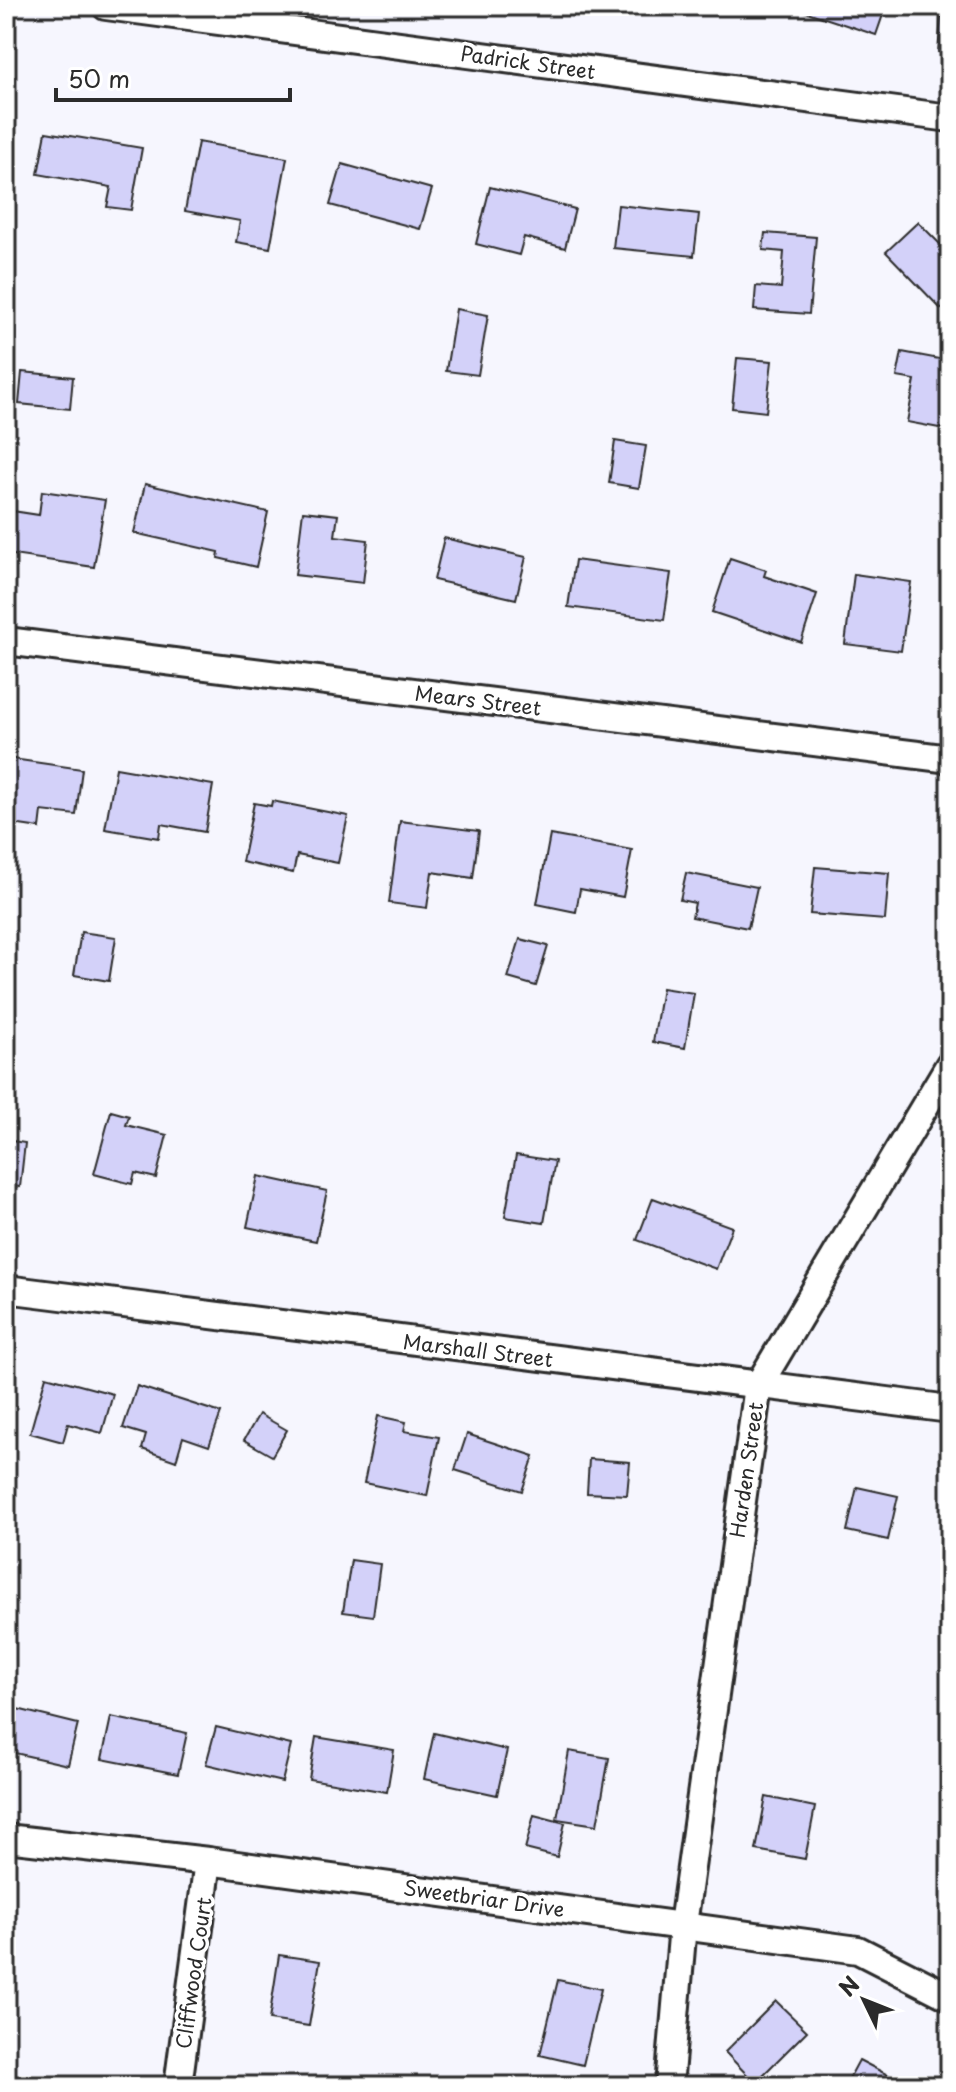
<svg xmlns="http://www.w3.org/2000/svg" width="956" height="2092" font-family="'Playpen Sans',sans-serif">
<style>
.building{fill:#d3d1f9;stroke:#2b2b2b;stroke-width:2}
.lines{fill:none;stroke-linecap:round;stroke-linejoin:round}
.minor-casing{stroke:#2b2b2b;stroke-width:32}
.minor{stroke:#fff;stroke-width:26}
.labels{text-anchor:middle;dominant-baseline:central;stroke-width:7;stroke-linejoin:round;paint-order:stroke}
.street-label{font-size:20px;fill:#2b2b2b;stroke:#fff}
</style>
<rect width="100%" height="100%" fill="#f6f6fe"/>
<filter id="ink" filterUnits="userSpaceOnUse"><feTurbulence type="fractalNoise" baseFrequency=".0125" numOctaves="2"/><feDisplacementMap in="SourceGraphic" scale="16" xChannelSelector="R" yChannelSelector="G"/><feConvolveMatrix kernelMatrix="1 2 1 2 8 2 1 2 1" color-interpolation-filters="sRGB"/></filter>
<g filter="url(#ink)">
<!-- building -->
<g class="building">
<polygon points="802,6 886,6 876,35 801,10"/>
<polygon points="942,6 950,7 950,53 938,52"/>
<polygon points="46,132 142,148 131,210 107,207 111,187 38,174"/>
<polygon points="198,142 287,158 270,248 236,242 240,221 185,211"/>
<polygon points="342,164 432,189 420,229 330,205"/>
<polygon points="490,187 575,209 565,248 524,237 519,255 476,244"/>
<polygon points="618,205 699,214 694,256 613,248"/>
<polygon points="918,222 950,254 950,300 941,309 886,252"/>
<polygon points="765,233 816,237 809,314 754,310 756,286 781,288 784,252 763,250"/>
<polygon points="456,309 488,315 478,375 446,371"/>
<polygon points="902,352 950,361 950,430 907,422 915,380 897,377"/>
<polygon points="737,358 772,361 766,412 732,408"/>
<polygon points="22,372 73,377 70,409 19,404"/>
<polygon points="615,441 646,446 639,488 609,483"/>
<polygon points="145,484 268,512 256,567 218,558 219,552 134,533"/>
<polygon points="42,491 105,500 94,567 6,554 6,510 39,515"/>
<polygon points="303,511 338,515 335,536 368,540 363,583 295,575"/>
<polygon points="444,538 526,557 516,599 434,580"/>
<polygon points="730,558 766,570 764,576 817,594 801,642 712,612"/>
<polygon points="575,560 671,573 664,620 568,607"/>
<polygon points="854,574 911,582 901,651 845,644"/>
<polygon points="6,758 82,769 76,815 42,811 40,828 6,823"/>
<polygon points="116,768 213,785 205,832 161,824 159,838 105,829"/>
<polygon points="272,801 348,816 338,863 297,855 293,873 242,862 254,803 271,806"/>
<polygon points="400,821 479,831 473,878 432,872 427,908 389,903"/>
<polygon points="550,835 632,850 623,897 580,889 576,912 537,904"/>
<polygon points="815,867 889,873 885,920 810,914"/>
<polygon points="686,873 757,887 748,928 692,917 695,903 680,900"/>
<polygon points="81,932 116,937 109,981 74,975"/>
<polygon points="520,939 548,946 536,986 508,978"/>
<polygon points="662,988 694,993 685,1048 653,1042"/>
<polygon points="111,1111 129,1116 126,1125 167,1135 156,1178 135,1173 132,1184 94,1174"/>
<polygon points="6,1140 25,1143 20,1187 6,1185"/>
<polygon points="516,1155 555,1161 544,1223 505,1217"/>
<polygon points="258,1176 327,1191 316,1241 247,1227"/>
<polygon points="653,1198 732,1227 716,1269 637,1240"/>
<polygon points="46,1376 113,1394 102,1433 68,1424 63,1442 30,1433"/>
<polygon points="137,1386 221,1413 209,1446 183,1437 176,1461 142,1449 146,1435 123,1428"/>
<polygon points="259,1414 287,1430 272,1456 244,1440"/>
<polygon points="378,1416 406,1422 404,1431 439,1437 427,1496 364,1483"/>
<polygon points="467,1434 534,1456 522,1491 455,1470"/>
<polygon points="589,1459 630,1462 627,1495 587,1493"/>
<polygon points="857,1487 898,1496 888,1540 847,1531"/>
<polygon points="351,1560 380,1564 373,1616 343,1612"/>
<polygon points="13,1708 78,1724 68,1765 6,1751"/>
<polygon points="111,1717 187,1733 178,1774 102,1759"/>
<polygon points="216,1727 291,1745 282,1782 206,1764"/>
<polygon points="434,1733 507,1750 497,1795 424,1779"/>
<polygon points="316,1737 394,1750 387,1792 309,1779"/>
<polygon points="569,1751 609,1758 597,1825 557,1819"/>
<polygon points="766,1797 815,1807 805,1859 756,1850"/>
<polygon points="534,1815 565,1823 557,1857 525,1849"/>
<polygon points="279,1955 320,1961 309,2026 269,2020"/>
<polygon points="558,1980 601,1989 583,2065 540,2055"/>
<polygon points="776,2001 807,2031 755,2083 725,2052"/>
<polygon points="859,2060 909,2086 845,2086"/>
</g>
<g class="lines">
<defs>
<g id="minor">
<polyline points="106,6 950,118"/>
<polyline points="6,641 950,759"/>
<polyline points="6,1289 950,1409"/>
<polyline points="6,1838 208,1861 858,1950 950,1997"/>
<polyline points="178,2086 208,1861"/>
<polyline points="669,2086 683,1925 758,1386 950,1064"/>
</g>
</defs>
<!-- minor casing -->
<use href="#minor" class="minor-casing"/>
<!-- minor -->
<use href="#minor" class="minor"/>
</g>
</g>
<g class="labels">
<!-- street labels -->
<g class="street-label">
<text transform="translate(528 62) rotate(8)">Padrick Street</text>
<text transform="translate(478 700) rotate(7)">Mears Street</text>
<text transform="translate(478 1350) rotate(7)">Marshall Street</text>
<text transform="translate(746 1470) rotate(-82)">Harden Street</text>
<text transform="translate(484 1898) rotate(8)">Sweetbriar Drive</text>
<text transform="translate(193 1973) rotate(-82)">Cliffwood Court</text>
</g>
</g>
<!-- margin -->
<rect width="956" height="2092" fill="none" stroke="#fff" stroke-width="32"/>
<rect x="16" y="16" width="924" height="2060" fill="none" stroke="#2b2b2b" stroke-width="3" filter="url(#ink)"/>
<!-- north arrow -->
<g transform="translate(864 2000) rotate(313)" stroke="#ffffff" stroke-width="6" paint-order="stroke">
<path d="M0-6L14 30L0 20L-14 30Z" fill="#2b2b2b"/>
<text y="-12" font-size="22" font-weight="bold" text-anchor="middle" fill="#2b2b2b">N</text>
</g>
<!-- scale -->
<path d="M56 88v12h234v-12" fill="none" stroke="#2b2b2b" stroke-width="4"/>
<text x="68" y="88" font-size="24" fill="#2b2b2b" stroke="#ffffff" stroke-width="6" paint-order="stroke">50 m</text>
</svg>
